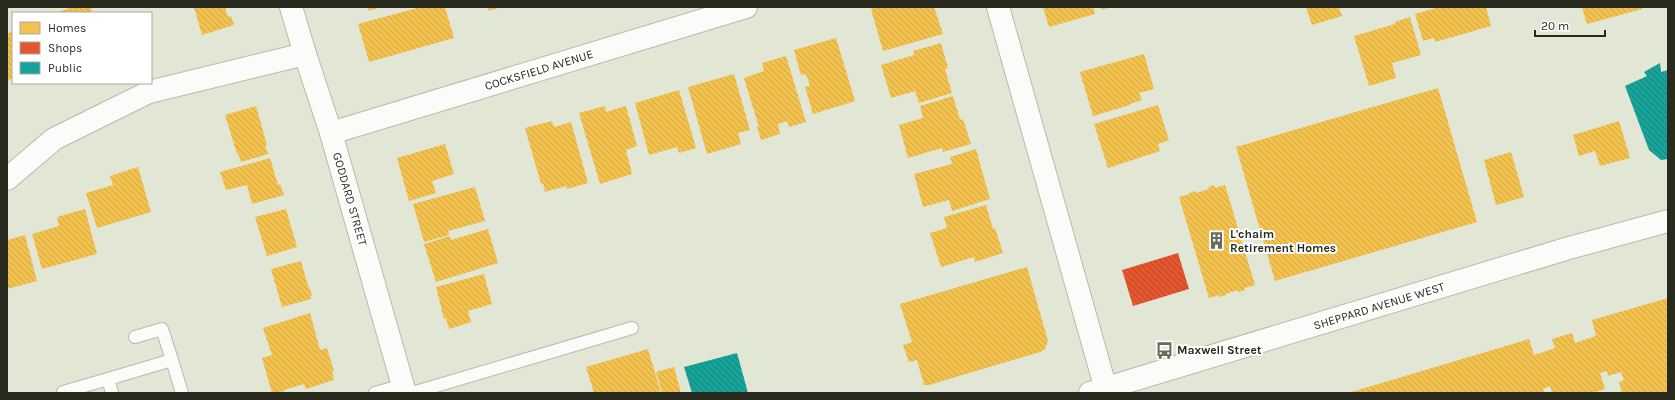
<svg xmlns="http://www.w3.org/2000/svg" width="1675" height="400" font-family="Karla,sans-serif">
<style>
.homes{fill:url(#homes-back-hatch)}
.shops{fill:url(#shops-back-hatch)}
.public{fill:url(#public-back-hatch)}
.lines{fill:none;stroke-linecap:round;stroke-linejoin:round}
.service-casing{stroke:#b8bbac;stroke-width:14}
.minor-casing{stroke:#b8bbac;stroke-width:24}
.secondary-casing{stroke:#b8bbac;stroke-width:24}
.service{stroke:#fbfbf9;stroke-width:12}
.minor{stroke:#fbfbf9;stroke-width:22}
.secondary{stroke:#fbfbf9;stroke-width:22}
.labels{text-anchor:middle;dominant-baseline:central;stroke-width:4;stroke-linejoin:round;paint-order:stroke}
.street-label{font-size:12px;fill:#282a1d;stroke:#fff}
.poi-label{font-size:12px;font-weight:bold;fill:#282a1d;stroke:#fff;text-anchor:start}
</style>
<defs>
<pattern id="homes-back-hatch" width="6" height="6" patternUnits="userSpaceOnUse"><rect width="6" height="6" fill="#f2c14e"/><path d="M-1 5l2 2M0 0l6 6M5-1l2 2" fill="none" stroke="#d0a644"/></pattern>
<pattern id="shops-back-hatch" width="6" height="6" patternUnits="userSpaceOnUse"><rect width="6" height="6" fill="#e4572e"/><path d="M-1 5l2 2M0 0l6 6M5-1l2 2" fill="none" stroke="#b94827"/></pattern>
<pattern id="public-back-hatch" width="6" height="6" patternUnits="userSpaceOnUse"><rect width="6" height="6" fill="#17a398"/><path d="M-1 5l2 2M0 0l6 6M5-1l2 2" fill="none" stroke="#15857b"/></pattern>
</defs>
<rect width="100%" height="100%" fill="#e2e6d4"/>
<!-- homes -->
<g class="homes">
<polygon points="73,7 91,7 92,13 55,13"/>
<polygon points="194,7 225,7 228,17 231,16 234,25 202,35"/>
<polygon points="368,7 381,7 369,11"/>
<polygon points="421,7 445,7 454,38 369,62 358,24"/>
<polygon points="488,7 501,7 489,11"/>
<polygon points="877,7 934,7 943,34 883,51 871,9"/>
<polygon points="1043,7 1093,7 1095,14 1049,27"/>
<polygon points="1101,7 1111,7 1102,10"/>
<polygon points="1306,7 1339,7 1342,16 1312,25"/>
<polygon points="1440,7 1486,7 1491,26 1435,42 1434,38 1423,41 1415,14"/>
<polygon points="1582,7 1641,7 1642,9 1587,24"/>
<polygon points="1410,17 1421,55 1392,63 1396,78 1369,86 1354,36 1395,24 1395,22"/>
<polygon points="13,31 13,78 7,81 7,34"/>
<polygon points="836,38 855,101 813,114 805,87 810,86 806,74 801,75 794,50"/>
<polygon points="941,43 948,68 945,69 952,93 919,103 915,91 891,98 881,65 914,55 913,51"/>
<polygon points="1144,54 1154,89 1139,93 1142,100 1130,104 1130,105 1093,116 1080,72"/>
<polygon points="786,56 806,122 789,127 787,121 778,124 780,134 761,140 757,127 759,127 744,78 764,71 762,63"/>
<polygon points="734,74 750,130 738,133 741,144 707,154 688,87"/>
<polygon points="1438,88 1477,222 1275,281 1236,147"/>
<polygon points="679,90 696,148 679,153 677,147 649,155 635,103"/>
<polygon points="953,96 960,120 963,119 971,144 943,152 942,148 908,158 899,125 923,118 920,106"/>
<polygon points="1158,105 1169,140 1158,144 1160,151 1108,168 1094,124"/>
<polygon points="256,106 267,145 265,145 268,154 241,162 238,153 237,154 225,115"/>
<polygon points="605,106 606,112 626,106 637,146 626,150 632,174 600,184 579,113"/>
<polygon points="552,121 554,127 571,122 588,183 567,189 566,186 545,192 543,183 541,184 525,128"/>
<polygon points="1619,121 1630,158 1600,166 1595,151 1579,156 1573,135"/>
<polygon points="445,144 454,174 432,181 436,193 409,201 397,158"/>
<polygon points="976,149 990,199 952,211 949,200 923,207 914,174 952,164 950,157"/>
<polygon points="1511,152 1524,197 1496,205 1484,160"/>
<polygon points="270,158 278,185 280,184 284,195 252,204 247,185 226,190 220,172"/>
<polygon points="138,167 151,212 97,228 86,193 113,185 110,176"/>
<polygon points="1214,185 1215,188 1225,185 1255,285 1244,288 1245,290 1239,292 1238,290 1225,294 1226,295 1220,297 1219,295 1209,298 1179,197 1190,194 1189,193 1195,191 1196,193 1209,189 1208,187"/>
<polygon points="475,187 485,221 448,231 449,235 424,242 413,204"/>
<polygon points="986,205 993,229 995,228 1003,253 975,262 974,257 941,267 930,233 947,228 944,217"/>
<polygon points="85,209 97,254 42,269 32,234 59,226 57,217"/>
<polygon points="286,209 297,247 267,256 255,217"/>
<polygon points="488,229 498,263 436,282 424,244 450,236 451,240"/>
<polygon points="25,235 37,281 7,289 7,240"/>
<polygon points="301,261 309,289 310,288 312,296 310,296 311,299 282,307 271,269"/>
<polygon points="1027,267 1048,341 1045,349 1040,352 929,385 924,385 917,360 909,362 903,345 912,342 900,304"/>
<polygon points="484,274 492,304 468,311 471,322 449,329 446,318 444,319 436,287"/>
<polygon points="1668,298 1668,393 1622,393 1619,382 1624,380 1621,372 1608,376 1607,371 1600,373 1605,389 1592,393 1552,393 1550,386 1543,389 1544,393 1348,393 1529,339 1534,355 1555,348 1552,339 1572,333 1575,343 1596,336 1592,320"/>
<polygon points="310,313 320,350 327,348 334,371 332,372 334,380 306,389 304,384 284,390 285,391 272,393 262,358 272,355 263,328"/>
<polygon points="648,349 661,393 594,393 586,367"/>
<polygon points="674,367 681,393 662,393 656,372"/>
</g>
<!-- shops -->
<polygon class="shops" points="1178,253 1189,289 1133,306 1122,270"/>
<!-- public -->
<g class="public">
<polygon points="1660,63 1661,72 1668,70 1668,159 1661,160 1649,150 1625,86 1647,76 1644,72"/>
<polygon points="737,353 748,393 692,393 684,367"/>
</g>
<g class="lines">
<defs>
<g id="service">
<polyline points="135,337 162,329 172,360"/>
<polyline points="63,392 108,379"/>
<polyline points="112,393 108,379 172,360 182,393"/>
<polyline points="375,393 403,385"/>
<polyline points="412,393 632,328"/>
</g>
<g id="minor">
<polyline points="291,7 305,54 331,133 405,393"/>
<polyline points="998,7 1107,393"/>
<polyline points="331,133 746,7"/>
<polyline points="7,179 54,139 149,92 305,54"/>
</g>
<polyline id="secondary" points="1090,393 1569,248 1668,221"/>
</defs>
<!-- service casing -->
<use href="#service" class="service-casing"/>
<!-- minor casing -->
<use href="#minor" class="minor-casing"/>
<!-- secondary casing -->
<use href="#secondary" class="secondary-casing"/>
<!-- service -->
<use href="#service" class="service"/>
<!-- minor -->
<use href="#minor" class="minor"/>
<!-- secondary -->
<use href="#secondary" class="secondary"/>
</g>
<!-- icons -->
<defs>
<symbol id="building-bare" viewBox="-9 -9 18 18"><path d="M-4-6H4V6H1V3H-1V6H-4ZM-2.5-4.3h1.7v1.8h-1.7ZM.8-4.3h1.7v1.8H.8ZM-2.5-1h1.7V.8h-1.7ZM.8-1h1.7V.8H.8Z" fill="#696c5d" stroke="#fff" stroke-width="2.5" paint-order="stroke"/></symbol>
<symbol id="bus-bare" viewBox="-9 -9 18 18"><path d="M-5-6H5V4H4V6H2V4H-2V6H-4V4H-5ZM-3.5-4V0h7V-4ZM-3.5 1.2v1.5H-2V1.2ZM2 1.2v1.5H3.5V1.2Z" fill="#696c5d" stroke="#fff" stroke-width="2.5" paint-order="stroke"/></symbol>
</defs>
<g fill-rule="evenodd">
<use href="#building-bare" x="1204" y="228" width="25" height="25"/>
<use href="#bus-bare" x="1152" y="338" width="25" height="25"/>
</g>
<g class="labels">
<!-- street labels -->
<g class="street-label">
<text transform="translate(539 70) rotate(-17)">COCKSFIELD AVENUE</text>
<text transform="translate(350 199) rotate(74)">GODDARD STREET</text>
<text transform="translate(1379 306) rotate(-17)">SHEPPARD AVENUE WEST</text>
</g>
<!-- poi labels -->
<g class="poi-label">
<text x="1230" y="234">L'chaim<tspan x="1230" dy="14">Retirement Homes</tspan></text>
<text x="1177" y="350">Maxwell Street</text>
</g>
</g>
<!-- border -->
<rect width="1675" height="400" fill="none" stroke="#282a1d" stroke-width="16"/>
<!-- legend -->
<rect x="12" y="12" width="140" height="72" fill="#ffffff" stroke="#a9aaa5"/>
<rect x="20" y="22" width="20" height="12" fill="#f2c14e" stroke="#a9aaa5"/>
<text x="48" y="32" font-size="12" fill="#282a1d">Homes</text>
<rect x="20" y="42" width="20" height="12" fill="#e4572e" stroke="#a9aaa5"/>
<text x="48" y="52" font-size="12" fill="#282a1d">Shops</text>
<rect x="20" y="62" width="20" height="12" fill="#17a398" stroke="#a9aaa5"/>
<text x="48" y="72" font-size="12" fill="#282a1d">Public</text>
<!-- scale -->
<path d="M1535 30v6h70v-6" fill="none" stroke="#282a1d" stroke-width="2"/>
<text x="1541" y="30" font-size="12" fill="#282a1d" stroke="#ffffff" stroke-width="3" paint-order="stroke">20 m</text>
</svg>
